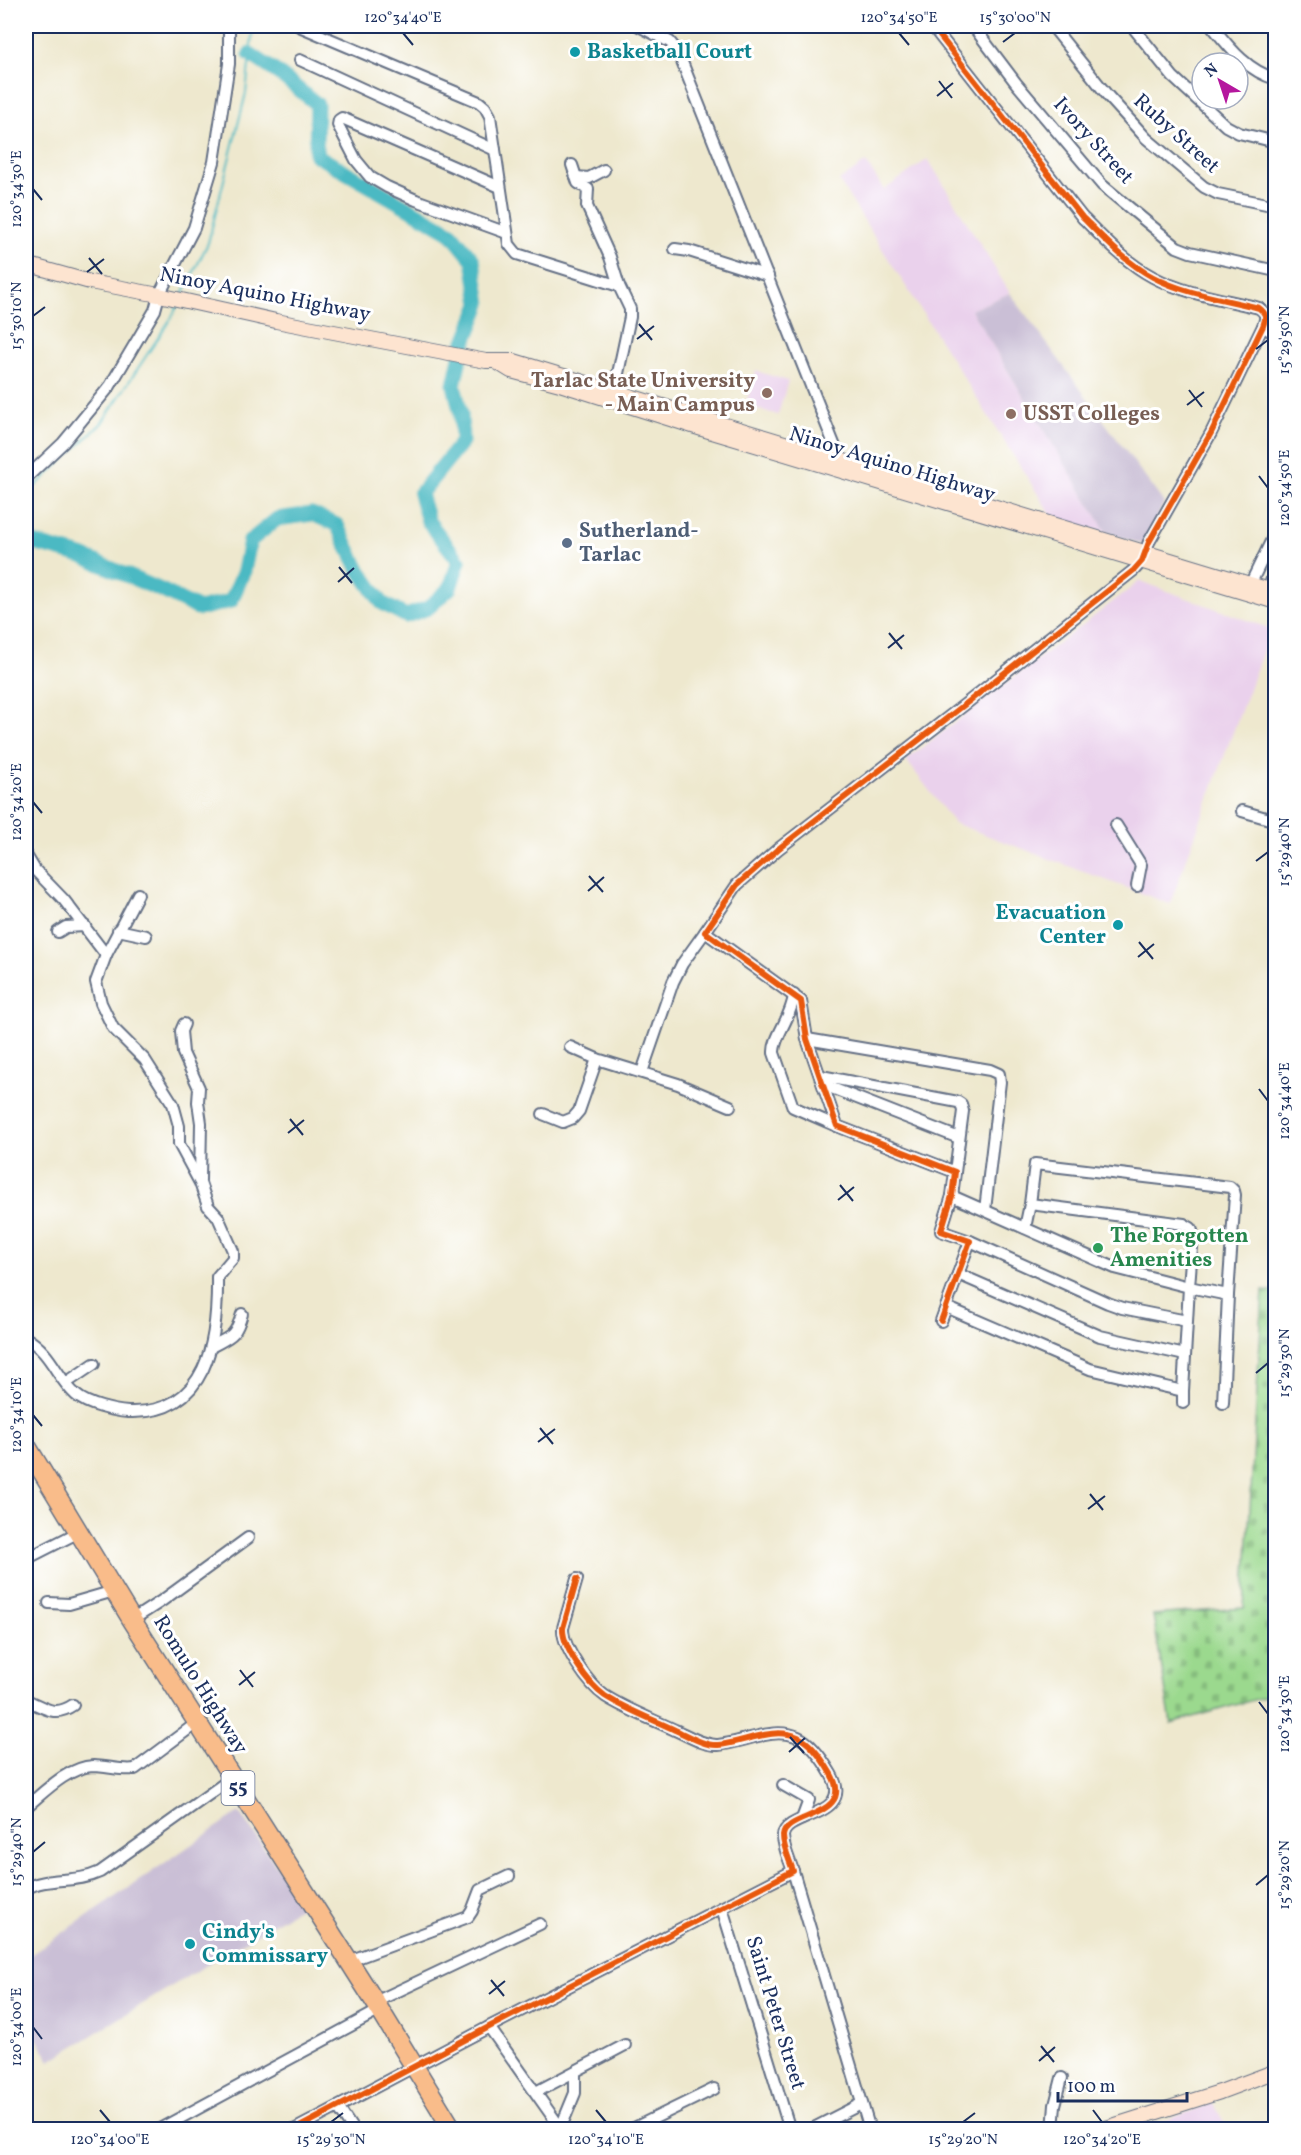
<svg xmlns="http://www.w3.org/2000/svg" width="1301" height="2155" font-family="Vollkorn,serif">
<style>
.built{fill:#ead1ec}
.industrial{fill:#cabfd6}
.cemetery{fill:url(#cemetery-stones);stroke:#5b8476;stroke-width:1.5}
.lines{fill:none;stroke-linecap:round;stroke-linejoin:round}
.stream{stroke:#4bb9c3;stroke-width:2}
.river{stroke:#4bb9c3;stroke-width:15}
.street-casing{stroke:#657085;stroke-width:14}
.secondary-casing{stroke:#657085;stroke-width:16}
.highway-casing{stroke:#657085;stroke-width:21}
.street{stroke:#fff;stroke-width:10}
.secondary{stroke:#fde4d0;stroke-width:14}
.highway{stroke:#f9bc8a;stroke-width:18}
.cycleway-casing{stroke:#fff;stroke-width:10}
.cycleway{stroke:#e8590c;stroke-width:6}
.ticks{fill:none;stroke:#1b2f5e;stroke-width:2}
.culture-dot{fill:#0f9aa8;stroke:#fff;stroke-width:2}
.education-dot{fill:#8d6e63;stroke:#fff;stroke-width:2}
.service-dot{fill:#5c6f8a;stroke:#fff;stroke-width:2}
.leisure-dot{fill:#2e9e5b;stroke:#fff;stroke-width:2}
.labels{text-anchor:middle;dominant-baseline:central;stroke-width:6;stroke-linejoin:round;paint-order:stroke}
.shield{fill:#fff;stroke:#5f6d8e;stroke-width:1.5}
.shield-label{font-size:20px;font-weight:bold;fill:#1b2f5e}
.culture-label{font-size:21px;font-weight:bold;fill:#0d838f;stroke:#fff;text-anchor:start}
.street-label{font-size:21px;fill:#1b2f5e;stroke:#fff}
.education-label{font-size:21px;font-weight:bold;fill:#785e54;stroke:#fff;text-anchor:end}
.service-label{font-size:21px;font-weight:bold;fill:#4e5e75;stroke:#fff;text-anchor:start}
.leisure-label{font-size:21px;font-weight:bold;fill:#27864d;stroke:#fff;text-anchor:start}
.neatline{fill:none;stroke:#1b2f5e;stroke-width:2}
.ticks-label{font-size:15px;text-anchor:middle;fill:#1b2f5e}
</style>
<defs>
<pattern id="cemetery-stones" width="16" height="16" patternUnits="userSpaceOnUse" patternTransform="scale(1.5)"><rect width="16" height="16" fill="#9bd98e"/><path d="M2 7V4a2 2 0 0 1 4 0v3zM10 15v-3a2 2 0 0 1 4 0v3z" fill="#85bb7d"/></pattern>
</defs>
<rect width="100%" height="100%" fill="#fff"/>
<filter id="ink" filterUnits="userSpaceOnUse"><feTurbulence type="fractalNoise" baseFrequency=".0167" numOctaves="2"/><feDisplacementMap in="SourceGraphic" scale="12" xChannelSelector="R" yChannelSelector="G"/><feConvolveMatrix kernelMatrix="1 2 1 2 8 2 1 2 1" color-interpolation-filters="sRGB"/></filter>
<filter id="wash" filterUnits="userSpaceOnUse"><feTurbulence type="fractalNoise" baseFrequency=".008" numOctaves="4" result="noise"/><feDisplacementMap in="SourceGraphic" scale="24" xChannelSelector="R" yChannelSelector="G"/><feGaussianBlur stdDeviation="1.35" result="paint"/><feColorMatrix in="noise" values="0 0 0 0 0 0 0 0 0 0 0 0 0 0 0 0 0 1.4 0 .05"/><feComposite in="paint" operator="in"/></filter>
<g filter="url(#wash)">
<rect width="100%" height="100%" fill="#eee8ce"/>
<!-- built -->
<g class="built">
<polygon points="928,159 1010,293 971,310 1107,533 1053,518 839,181 866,162 884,190"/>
<polygon points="756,371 788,381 778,415 745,405"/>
<polygon points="1140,581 1271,629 1170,904 954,823 906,760"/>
<polygon points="1213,2103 1228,2129 1133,2129 1166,2120"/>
</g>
<!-- industrial -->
<g class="industrial">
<polygon points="1010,293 1164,503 1144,545 1107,533 971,310"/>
<polygon points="239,1812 304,1905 50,2061 26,2020 26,1958"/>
</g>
<!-- cemetery -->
<polygon class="cemetery" points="1263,1291 1276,1292 1275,1694 1171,1723 1153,1615 1244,1608"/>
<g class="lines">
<!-- stream -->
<g class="stream">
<polyline points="182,296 208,243 246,93 253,26"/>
<polyline points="26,495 101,424 172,317 178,304"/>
</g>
<!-- river -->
<polyline class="river" points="26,541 82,556 163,591 199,609 231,601 244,571 250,541 277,519 312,514 337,525 358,568 382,603 406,616 428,608 450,588 459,561 428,521 420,494 462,442 461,414 454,385 462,349 480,304 473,260 450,232 316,155 317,104 278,73 250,54"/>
</g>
</g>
<g filter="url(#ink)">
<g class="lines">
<defs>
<g id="street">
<polyline points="299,26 479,102 485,107 490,116 509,244 517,254 619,286"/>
<polyline points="639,26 670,42 678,52 840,459"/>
<path d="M932,26L1082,217C1103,238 1126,263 1153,277C1185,294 1224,299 1259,308C1267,314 1266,318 1263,326L1211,433L1149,542L1142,561L1134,570L968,702L778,849L737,885L705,932L801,1001L807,1039L837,1126L955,1172L952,1196L941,1231L970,1241L941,1321"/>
<polyline points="973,26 1016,83 1102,185 1177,247 1190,252 1276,271"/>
<polyline points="1052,26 1108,96 1146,138 1204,187 1218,194 1276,206"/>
<polyline points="1132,26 1173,77 1226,126 1239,133 1276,142"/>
<path d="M1212,26C1229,47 1247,71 1276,79"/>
<polyline points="300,60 495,150"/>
<polyline points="572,165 578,183 588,189 587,206 610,257 619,286 630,309 630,317 613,397"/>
<polyline points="576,177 589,178 604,170"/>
<polyline points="500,187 342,118 339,120 338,125 356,160 370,177 387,187 416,200 507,233"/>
<polyline points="675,249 689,251 768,276"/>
<polyline points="1263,326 1276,335"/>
<polyline points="26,478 63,443 110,386 155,310 159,295 194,228 214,162 229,64 229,26"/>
<polyline points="1247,591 1276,531"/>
<polyline points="1267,596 1276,565"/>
<polyline points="1242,811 1276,821"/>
<polyline points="1116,825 1141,865 1137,886"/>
<path d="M26,855L35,870L64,900L106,955L96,982L101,1003L113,1028L145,1060L173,1104L179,1126V1144L200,1183L208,1206L218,1217L233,1251V1258L217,1277C218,1340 208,1415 128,1412C114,1411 87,1405 76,1395C56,1377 52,1353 26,1338"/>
<polyline points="118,930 146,936"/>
<polyline points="58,932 66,927 85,926"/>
<polyline points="106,955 138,894"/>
<path d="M794,995C792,1017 773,1037 774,1053L793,1107L837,1126"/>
<polyline points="184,1024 181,1031 183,1053 199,1088 198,1102 201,1123 200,1180"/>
<polyline points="807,1039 990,1070 999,1074 1000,1082 985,1210"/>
<polyline points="570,1047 597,1059"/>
<polyline points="642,1072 673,982 682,964 705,932"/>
<polyline points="821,1076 958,1102 961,1104 963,1111 955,1172"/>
<polyline points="824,1085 959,1138"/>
<polyline points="543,1114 563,1122 573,1118 579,1111 597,1059 678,1084 730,1106"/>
<polyline points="1025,1228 1030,1204 1184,1224 1191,1228 1193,1234 1189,1287 1228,1295 1235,1195 1234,1191 1230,1187 1035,1164 1030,1204"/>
<polyline points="970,1241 1108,1303 1122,1308 1187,1321"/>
<polyline points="958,1274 1100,1336 1185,1355"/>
<polyline points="946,1307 1090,1369 1183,1391 1189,1287 1115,1268 952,1196"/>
<path d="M211,1347C230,1336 235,1338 242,1314"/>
<polyline points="66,1383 94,1364"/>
<polyline points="1183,1403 1183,1391"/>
<polyline points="1223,1403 1228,1295"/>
<polyline points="26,1559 79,1532"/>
<polyline points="49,1603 69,1604 114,1591"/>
<polyline points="132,1620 163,1600 248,1538"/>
<path d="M26,1700C44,1707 54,1718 73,1705"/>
<polyline points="783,1785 809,1800 802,1819"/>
<path d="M26,1807C44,1792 68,1767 93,1766C107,1766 121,1771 135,1769L198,1722"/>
<polyline points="793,1871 870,2130"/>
<path d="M26,1889C46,1876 75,1884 100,1872L232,1778"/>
<polyline points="722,1908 790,2130"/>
<polyline points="349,1961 468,1917 472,1911 480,1890 509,1876"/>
<polyline points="375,2002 540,1924"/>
<polyline points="489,2027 562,2130"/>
<polyline points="536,2092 625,2045"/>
<polyline points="338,2107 353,2130"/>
<polyline points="561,2127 575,2093 575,2072"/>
<polyline points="158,2130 380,2010"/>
<path d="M294,2130L489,2027L793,1871C790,1861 783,1847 783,1836C785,1812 856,1818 831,1774C824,1762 812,1743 798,1737C772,1726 744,1743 718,1745C704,1746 687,1735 675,1730C652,1719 627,1710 605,1696C589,1685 562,1647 563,1628L577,1579"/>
<polyline points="630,2130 714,2089"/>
<polyline points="810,2130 861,2104"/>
<polyline points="1053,2130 1055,2105 1062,2078"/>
</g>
<g id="secondary">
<polyline points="26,264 90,282 159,295 276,321 486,361 514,361 1276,592"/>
<polyline points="498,363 511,371 560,384 699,428 1276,602"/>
<polyline points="1100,2130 1220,2092 1276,2071"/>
</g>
<polyline id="highway" points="26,1445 132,1620 375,2002 453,2130"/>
</defs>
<!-- street casing -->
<use href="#street" class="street-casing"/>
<!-- secondary casing -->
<use href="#secondary" class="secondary-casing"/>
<!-- highway casing -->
<use href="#highway" class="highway-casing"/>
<!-- street -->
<use href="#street" class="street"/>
<!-- secondary -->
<use href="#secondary" class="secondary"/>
<!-- highway -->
<use href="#highway" class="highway"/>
<defs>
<g id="cycleway">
<path d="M932,26L1082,217C1103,238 1126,263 1153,277C1185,294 1224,299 1259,308C1267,314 1266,318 1263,326L1211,433L1149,542L1142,561L1134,570L968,702L778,849L737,885L705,932L801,1001L807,1039L837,1126L955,1172L952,1196L941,1231L970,1241L941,1321"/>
<path d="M294,2130L489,2027L793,1871C790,1861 783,1847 783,1836C785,1812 856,1818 831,1774C824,1762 812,1743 798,1737C772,1726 744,1743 718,1745C704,1746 687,1735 675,1730C652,1719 627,1710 605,1696C589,1685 562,1647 563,1628L577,1579"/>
</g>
</defs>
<!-- cycleway casing -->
<use href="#cycleway" class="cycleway-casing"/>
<!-- cycleway -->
<use href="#cycleway" class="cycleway"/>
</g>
</g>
<!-- ticks -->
<path class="ticks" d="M403,33L413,45M899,33L909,45M1003,42L1015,33M939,81L952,98M937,96L953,83M33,189L42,200M89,258L102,274M87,272L104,259M33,316L45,307M639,324L652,340M637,339L654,326M1256,349L1268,340M1189,390L1202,407M1187,405L1204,392M1259,476L1268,488M339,567L352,583M338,582L354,568M889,633L902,649M888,648L904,635M33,802L42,813M1256,861L1268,852M589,876L603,892M588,891L604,877M1139,942L1153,959M1138,957L1154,944M1259,1089L1268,1101M290,1119L303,1135M288,1133L304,1120M840,1185L853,1201M838,1200L854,1187M1256,1373L1268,1363M33,1415L42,1426M540,1428L553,1444M538,1442L555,1429M1090,1494L1103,1510M1088,1509L1105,1496M240,1670L253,1687M239,1685L255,1672M1259,1702L1268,1714M790,1737L804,1753M789,1752L805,1738M33,1852L45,1842M1256,1885L1268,1875M491,1980L504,1996M489,1994L505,1981M33,2027L42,2039M1041,2046L1054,2062M1039,2061L1055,2047M100,2110L110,2122M596,2110L606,2122M1093,2110L1102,2122M331,2122L343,2113M963,2122L975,2113"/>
<!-- markers -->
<g class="culture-dot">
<circle cx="575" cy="52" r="6"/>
<circle cx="1118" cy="925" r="6"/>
<circle cx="190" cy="1944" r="6"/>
</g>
<g class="education-dot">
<circle cx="767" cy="393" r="6"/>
<circle cx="1011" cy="414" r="6"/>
</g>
<circle class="service-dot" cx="567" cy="543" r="6"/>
<circle class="leisure-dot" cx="1098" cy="1248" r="6"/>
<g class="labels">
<!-- shield labels -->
<rect class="shield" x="221.5" y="1771" width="33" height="34" rx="4.5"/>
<g class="shield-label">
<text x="238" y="1788">55</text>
</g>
<!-- culture labels -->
<g class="culture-label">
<text x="587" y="52">Basketball Court</text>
<text x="1106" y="913" text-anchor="end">Evacuation<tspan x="1106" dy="24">Center</tspan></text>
<text x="202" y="1932">Cindy's<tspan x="202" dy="24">Commissary</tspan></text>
</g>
<!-- street labels -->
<g class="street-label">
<text transform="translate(1176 134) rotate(42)">Ruby Street</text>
<text transform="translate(1093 141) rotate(48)">Ivory Street</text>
<text transform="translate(265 295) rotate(11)">Ninoy Aquino Highway</text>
<text transform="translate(892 465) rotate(17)">Ninoy Aquino Highway</text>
<text transform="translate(200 1685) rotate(58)">Romulo Highway</text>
<text transform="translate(775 2013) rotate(73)">Saint Peter Street</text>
</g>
<!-- education labels -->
<g class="education-label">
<text x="755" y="381">Tarlac State University<tspan x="755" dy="24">- Main Campus</tspan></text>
<text x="1023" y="414" text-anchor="start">USST Colleges</text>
</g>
<!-- service labels -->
<g class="service-label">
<text x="579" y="531">Sutherland-<tspan x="579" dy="24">Tarlac</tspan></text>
</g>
<!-- leisure labels -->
<g class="leisure-label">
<text x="1110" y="1236">The Forgotten<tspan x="1110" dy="24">Amenities</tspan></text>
</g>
</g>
<!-- margin -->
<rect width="1301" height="2155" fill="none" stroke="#fff" stroke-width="66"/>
<!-- north arrow -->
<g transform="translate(1220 81) rotate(321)"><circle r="28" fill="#ffffff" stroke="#a4acbf" stroke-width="1.5"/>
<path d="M0-4.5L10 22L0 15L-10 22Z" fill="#b5179e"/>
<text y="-9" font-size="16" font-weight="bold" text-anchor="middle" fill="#1b2f5e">N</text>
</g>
<!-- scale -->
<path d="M1058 2092v9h129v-9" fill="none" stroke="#1b2f5e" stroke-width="3"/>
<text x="1067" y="2092" font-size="18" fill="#1b2f5e" stroke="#ffffff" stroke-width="4.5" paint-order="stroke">100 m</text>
<rect x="33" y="33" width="1235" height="2089" class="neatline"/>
<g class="ticks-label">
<text x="403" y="22">120°34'40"E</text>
<text x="899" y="22">120°34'50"E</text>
<text x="1015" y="22">15°30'00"N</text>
<text transform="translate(16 189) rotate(-90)" y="5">120°34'30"E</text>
<text transform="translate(16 316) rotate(-90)" y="5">15°30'10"N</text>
<text transform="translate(1284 340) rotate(-90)" y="5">15°29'50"N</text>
<text transform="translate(1284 488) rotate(-90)" y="5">120°34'50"E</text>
<text transform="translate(16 802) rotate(-90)" y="5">120°34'20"E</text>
<text transform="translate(1284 852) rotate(-90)" y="5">15°29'40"N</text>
<text transform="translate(1284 1101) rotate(-90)" y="5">120°34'40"E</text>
<text transform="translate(1284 1363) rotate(-90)" y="5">15°29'30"N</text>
<text transform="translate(16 1415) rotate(-90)" y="5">120°34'10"E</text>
<text transform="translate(1284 1714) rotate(-90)" y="5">120°34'30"E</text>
<text transform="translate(16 1852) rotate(-90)" y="5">15°29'40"N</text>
<text transform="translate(1284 1875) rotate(-90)" y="5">15°29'20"N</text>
<text transform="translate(16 2027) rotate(-90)" y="5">120°34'00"E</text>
<text x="110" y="2144">120°34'00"E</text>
<text x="331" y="2144">15°29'30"N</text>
<text x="606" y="2144">120°34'10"E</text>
<text x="963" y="2144">15°29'20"N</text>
<text x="1102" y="2144">120°34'20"E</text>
</g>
</svg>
